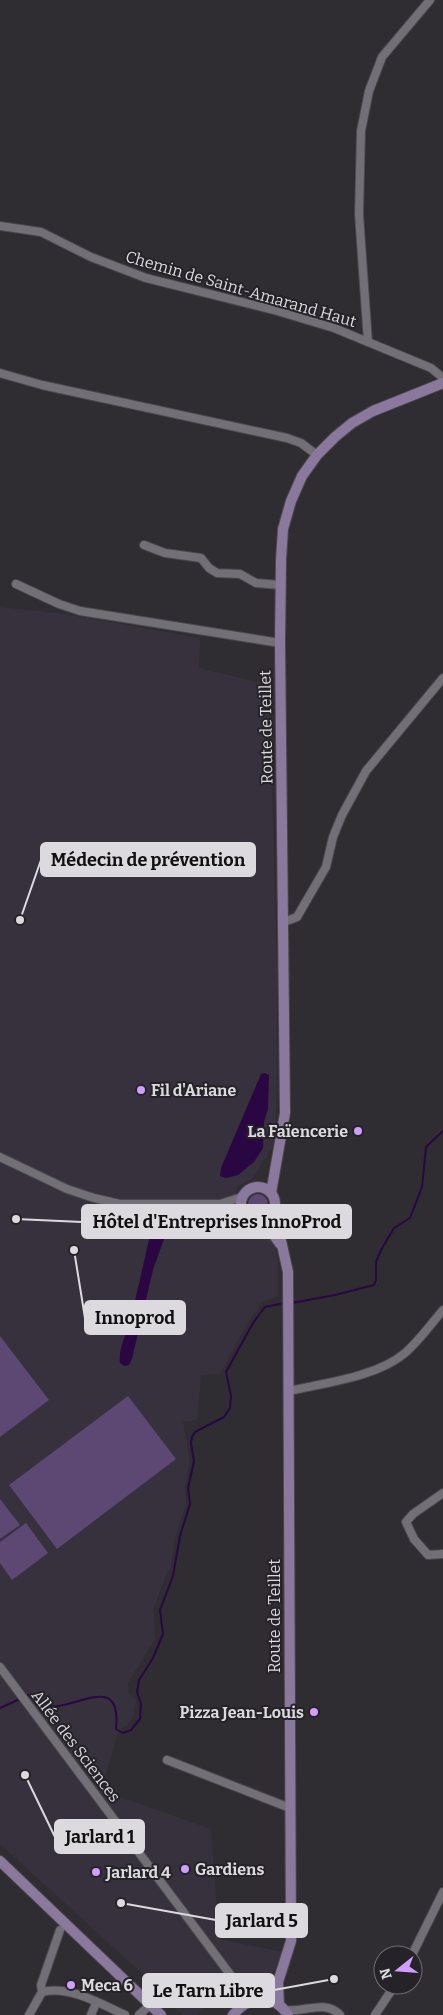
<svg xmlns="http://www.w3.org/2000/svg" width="443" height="2015" font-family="Bitter,serif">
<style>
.built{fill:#37313d}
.green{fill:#5d4773}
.water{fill:#2a0742}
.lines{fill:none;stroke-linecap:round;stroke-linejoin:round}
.stream{stroke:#2a0742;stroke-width:2}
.street-casing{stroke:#4a474d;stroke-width:10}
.secondary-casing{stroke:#4a474d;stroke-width:12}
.street{stroke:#726f76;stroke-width:8}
.secondary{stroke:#8b799d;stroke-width:10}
.poi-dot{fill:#cf9eff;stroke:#252228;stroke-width:2}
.labels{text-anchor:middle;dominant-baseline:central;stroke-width:4;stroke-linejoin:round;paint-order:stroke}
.street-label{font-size:16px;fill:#dcdade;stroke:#252228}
.poi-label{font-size:16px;font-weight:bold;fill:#dcdade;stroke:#252228;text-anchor:start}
.leader{fill:none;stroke:#dcdade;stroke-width:2}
.callout-dot{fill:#dcdade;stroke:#252228;stroke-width:2}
.callout{fill:#dcdade;stroke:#dcdade;stroke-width:2}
.callout-label{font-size:18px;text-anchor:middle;font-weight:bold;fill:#111}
</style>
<rect width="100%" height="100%" fill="#2f2c32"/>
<!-- built -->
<polygon class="built" points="0,607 65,614 200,638 199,668 269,685 277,964 277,1075 275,1143 252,1179 236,1188 237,1219 247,1227 260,1231 270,1237 275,1249 278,1261 278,1296 262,1302 247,1324 220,1374 201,1375 197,1420 183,1422 189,1456 189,1467 185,1486 186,1505 175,1537 171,1567 164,1580 154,1608 155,1639 128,1683 129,1693 136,1700 133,1718 128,1725 122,1727 117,1736 101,1790 211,1829 219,1939 283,1952 263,1992 251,1991 241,1982 196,2015 183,2015 161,1995 159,1989 0,1844"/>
<!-- green -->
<g class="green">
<circle cx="258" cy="1204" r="10"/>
<polygon points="0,1336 49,1400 0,1437"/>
<polygon points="128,1396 176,1459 57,1549 9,1485"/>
<polygon points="0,1499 20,1525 0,1539"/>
<polygon points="26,1523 48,1553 12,1580 0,1563 0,1542"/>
</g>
<!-- water -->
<g class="water">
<polygon points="265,1073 269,1075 268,1109 264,1122 263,1148 254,1162 238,1175 226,1178 220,1176 221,1168 261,1074"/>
<path d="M159,1230L163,1231L165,1236L153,1270L132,1359L129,1365L124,1366L120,1363C118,1350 125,1338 128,1326C137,1296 143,1265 150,1235L153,1231Z"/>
</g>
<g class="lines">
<!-- stream -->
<g class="stream">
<polyline points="292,1303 335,1295 374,1285 376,1280 376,1262 381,1250 394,1228 410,1218 422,1187 426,1147 443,1131"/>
<path d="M24,1697L29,1695C33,1699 39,1705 45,1706C74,1712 122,1669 116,1729L123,1733L131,1730L140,1719L141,1704L137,1692L139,1680L153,1658L163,1634L160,1610L173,1576L180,1536L190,1504L188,1488L194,1461L191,1443L192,1437L195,1432L224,1417L230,1408L231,1396L226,1372L253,1323L265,1307L280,1304"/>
<polyline points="0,1708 20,1699"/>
</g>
<defs>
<g id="street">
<polyline points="0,226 41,232 91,257 146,278 274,310 334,328 431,368 443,378"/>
<polyline points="368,342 359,214 361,131 369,91 382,57 430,0"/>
<polyline points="0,373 42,385 287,438 301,443 317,455"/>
<polyline points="144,545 165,553 201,558 209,568 217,573 240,574 256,583 280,585"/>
<polyline points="16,584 59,604 80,611 280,643"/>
<polyline points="284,922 297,917 326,867 333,837 342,815 366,771 443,678"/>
<polyline points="0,1157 67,1189 94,1198 120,1204 220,1204 242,1197"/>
<polyline points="220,1204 244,1213"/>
<path d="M289,1391C324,1383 377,1377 405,1353C419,1341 431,1324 443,1310"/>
<polyline points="443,1493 413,1514 406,1522 414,1539 428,1555 443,1554"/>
<polyline points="0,1667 238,1985"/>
<polyline points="167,1760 290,1808"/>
<polyline points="412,1955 443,1892"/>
<path d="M42,1992C69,1985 101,2004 125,2015"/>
<polyline points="239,2008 238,1985 254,1999"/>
<path d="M284,2010C304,2013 325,1999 340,2015"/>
<polyline points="29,2015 42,1992 41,1985 60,1930"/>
<polyline points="91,2015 96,2003"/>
<polyline points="139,2015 151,2004"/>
<polyline points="375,2015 395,1985"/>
</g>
<g id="secondary">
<circle cx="258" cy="1204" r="17"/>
<polyline points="271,1193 285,1113 280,643 281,560 283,529 291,501 302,476 317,455 335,437 352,423 373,411 443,383"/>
<polyline points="272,1213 278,1227 288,1272 291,1941 278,1982 279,2005"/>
<polyline points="258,1221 271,1231 280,1244"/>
<polyline points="0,1861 161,2015"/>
<path d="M233,2015C248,1996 274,1993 288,2015"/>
</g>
</defs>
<!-- street casing -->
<use href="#street" class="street-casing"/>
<!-- secondary casing -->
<use href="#secondary" class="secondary-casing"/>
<!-- street -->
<use href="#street" class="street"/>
<!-- secondary -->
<use href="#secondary" class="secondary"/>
</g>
<!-- markers -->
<g class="poi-dot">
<circle cx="141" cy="1090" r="5"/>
<circle cx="358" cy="1131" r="5"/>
<circle cx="314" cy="1712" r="5"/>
<circle cx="185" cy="1869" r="5"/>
<circle cx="96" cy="1872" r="5"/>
<circle cx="71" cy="1985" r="5"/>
</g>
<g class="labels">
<!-- street labels -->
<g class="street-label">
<text transform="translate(241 289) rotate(16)">Chemin de Saint-Amarand Haut</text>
<text transform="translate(266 727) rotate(-91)">Route de Teillet</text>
<text transform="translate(274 1616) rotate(-90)">Route de Teillet</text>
<text transform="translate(76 1746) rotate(53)">Allée des Sciences</text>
</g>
<!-- poi labels -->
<g class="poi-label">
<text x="151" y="1090">Fil d'Ariane</text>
<text x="348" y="1131" text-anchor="end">La Faïencerie</text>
<text x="304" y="1712" text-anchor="end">Pizza Jean-Louis</text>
<text x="195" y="1869">Gardiens</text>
<text x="106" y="1872">Jarlard 4</text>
<text x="81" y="1985">Meca 6</text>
</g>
</g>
<!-- callouts -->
<path class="leader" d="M20 920L41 860M16 1219L82 1222M74 1250L85 1318M25 1775L55 1837M121 1903L216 1920M334 1979L274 1990"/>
<g class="callout-dot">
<circle cx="20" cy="920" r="5"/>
<circle cx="16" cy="1219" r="5"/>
<circle cx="74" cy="1250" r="5"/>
<circle cx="25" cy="1775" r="5"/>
<circle cx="121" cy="1903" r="5"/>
<circle cx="334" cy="1979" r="5"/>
</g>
<g class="callout">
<rect x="41" y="843" width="214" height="33" rx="5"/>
<rect x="82" y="1205" width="269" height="33" rx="5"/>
<rect x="85" y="1301" width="100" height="33" rx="5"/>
<rect x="55" y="1820" width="89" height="33" rx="5"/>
<rect x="216" y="1904" width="91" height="33" rx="5"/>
<rect x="143" y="1974" width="131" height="33" rx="5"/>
</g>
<g class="callout-label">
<text x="148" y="866">Médecin de prévention</text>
<text x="217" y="1228">Hôtel d'Entreprises InnoProd</text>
<text x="135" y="1324">Innoprod</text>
<text x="100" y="1843">Jarlard 1</text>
<text x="262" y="1927">Jarlard 5</text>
<text x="208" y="1997">Le Tarn Libre</text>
</g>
<!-- north arrow -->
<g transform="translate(398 1970) rotate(253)"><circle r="24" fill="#252228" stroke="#6e6c71"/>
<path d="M0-4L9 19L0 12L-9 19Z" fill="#cf9eff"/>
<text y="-8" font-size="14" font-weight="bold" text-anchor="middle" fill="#dcdade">N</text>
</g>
</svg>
